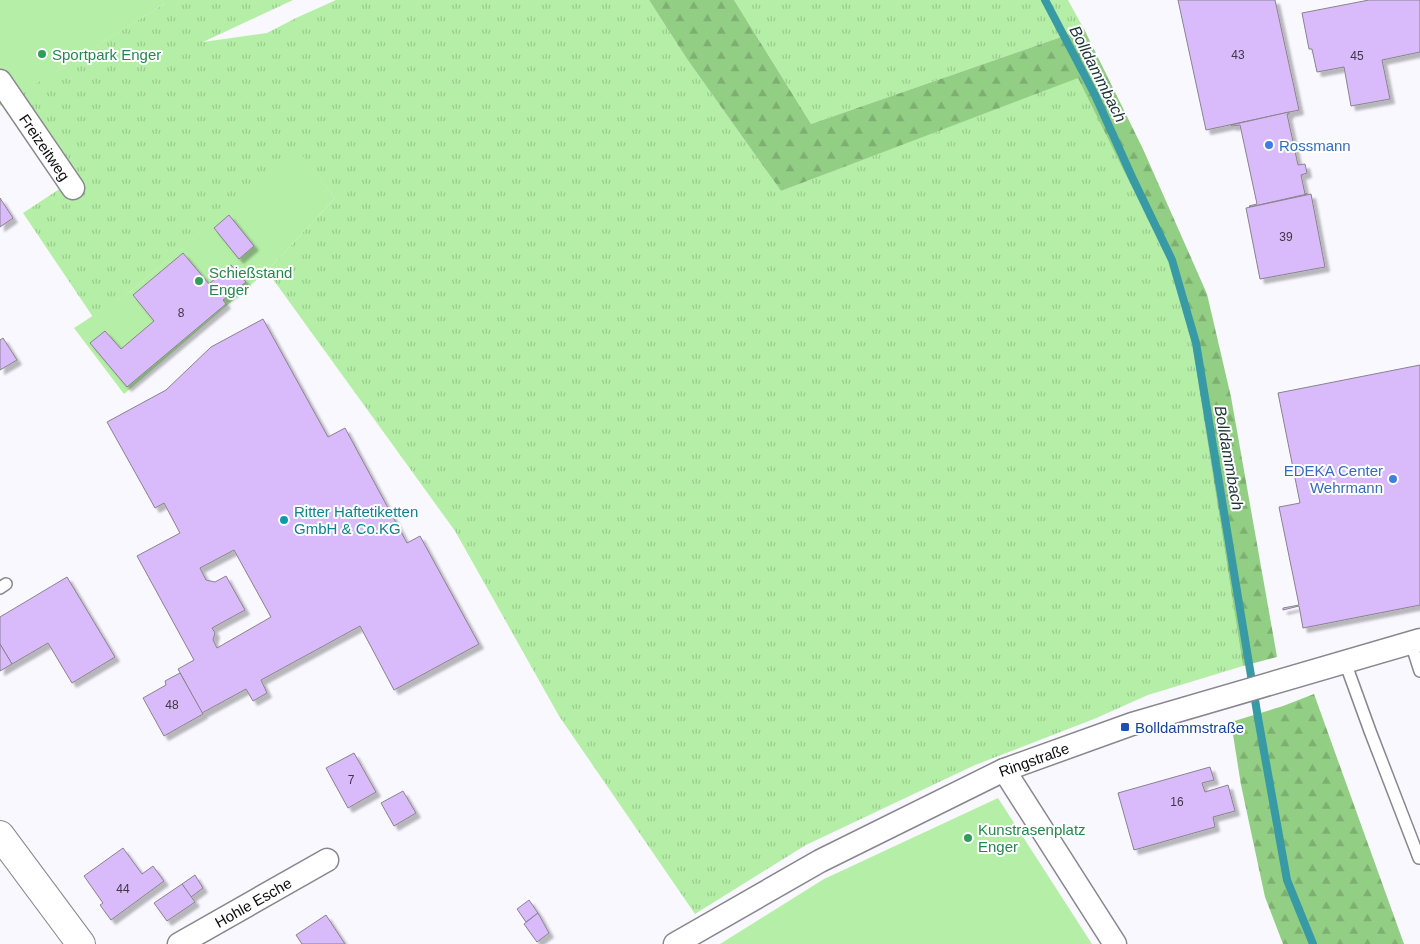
<svg xmlns="http://www.w3.org/2000/svg" width="1420" height="944" font-family="Helvetica,sans-serif">
<style>
.grass{fill:url(#grass-tufts)}
.forest{fill:url(#forest-firs)}
.park{fill:#b5eea6}
.lines{fill:none;stroke-linecap:round;stroke-linejoin:round}
.stream{stroke:#379aa5;stroke-width:8}
.building{fill:#d9bafb;stroke:#88838d;fill-rule:evenodd;filter:url(#shadow)}
.lane-casing{stroke:#88868f;stroke-width:14}
.street-casing{stroke:#88868f;stroke-width:25}
.secondary-casing{stroke:#88868f;stroke-width:30}
.lane{stroke:#fff;stroke-width:11}
.street{stroke:#fff;stroke-width:22}
.secondary{stroke:#fff;stroke-width:28}
.leisure-dot{fill:#2e9e5b;stroke:#fff;stroke-width:2}
.shop-dot{fill:#3f7fe0;stroke:#fff;stroke-width:2}
.culture-dot{fill:#0f9aa8;stroke:#fff;stroke-width:2}
.transit-dot{fill:#1a4fb4;stroke:#fff;stroke-width:2}
.labels{text-anchor:middle;dominant-baseline:central;stroke-width:4;stroke-linejoin:round;paint-order:stroke}
.number-label{font-size:12px;fill:#3f3749}
.leisure-label{font-size:15px;fill:#27864d;stroke:#fff;text-anchor:start}
.shop-label{font-size:15px;fill:#366cbe;stroke:#fff;text-anchor:start}
.street-label{font-size:15px;fill:#0c0b0e;stroke:#fff}
.culture-label{font-size:15px;fill:#0d838f;stroke:#fff;text-anchor:start}
.transit-label{font-size:15px;fill:#164399;stroke:#fff;text-anchor:start}
.water-label{font-size:16px;font-style:italic;fill:#1a3234;stroke:#fff}
</style>
<defs>
<pattern id="grass-tufts" width="24" height="20" patternUnits="userSpaceOnUse" patternTransform="scale(1.25)"><rect width="24" height="20" fill="#b5eea6"/><path d="M3 7l-1-3M5 7V3M7 7l1-3M15 17l-1-3M17 17v-4M19 17l1-3" fill="none" stroke="#9acb8e"/></pattern>
<pattern id="forest-firs" width="22" height="20" patternUnits="userSpaceOnUse" patternTransform="scale(1.25)"><rect width="22" height="20" fill="#92ce83"/><path d="M5 1l3.5 6h-7zM16 11l3.5 6h-7z" fill="#7db070"/></pattern>
<filter id="shadow"><feDropShadow dx="4.5" dy="4.5" stdDeviation="1" flood-color="#0004"/></filter>
</defs>
<rect width="100%" height="100%" fill="#faf8ff"/>
<!-- grass -->
<g class="grass">
<polygon points="161,0 293,0 203,42 267,33 296,18 336,0 649,0 687,59 781,191 1078,77 1169,262 1192,344 1243,666 1148,695 1094,719 975,765 806,845 695,914 559,716 455,531 267,271 335,198 298,151 131,291 93,317 23,213 61,188 4,103 164,4"/>
<polygon points="734,0 1068,0 1084,29 811,124"/>
</g>
<!-- forest -->
<g class="forest">
<polygon points="649,0 734,0 811,124 1084,29 1143,149 1207,294 1231,397 1277,657 1243,666 1192,344 1169,262 1078,78 781,191 687,59"/>
<polygon points="1314,694 1404,944 1283,944 1265,897 1241,785 1231,722 1283,706"/>
</g>
<!-- park -->
<g class="park">
<polygon points="0,0 161,0 164,4 0,106"/>
<polygon points="298,150 335,198 267,271 124,394 74,328 131,291"/>
<polygon points="998,798 1092,944 720,944 824,879"/>
</g>
<g class="lines">
<!-- stream -->
<polyline class="stream" points="1045,0 1095,95 1132,177 1172,260 1196,343 1258,718 1287,880 1313,944"/>
</g>
<!-- building -->
<g class="building">
<polygon points="1178,0 1275,0 1299,110 1206,130"/>
<polygon points="1369,0 1420,0 1420,52 1382,60 1390,99 1351,106 1344,67 1317,72 1312,49 1309,49 1302,13"/>
<polygon points="1289,112 1289,114 1287,114 1298,165 1305,164 1307,173 1301,175 1305,194 1307,193 1307,194 1250,207 1249,206 1257,204 1240,125 1232,126 1231,125"/>
<polygon points="1311,194 1325,267 1260,279 1246,208"/>
<polygon points="0,198 13,218 0,227"/>
<polygon points="229,215 254,246 239,259 214,228"/>
<polygon points="183,253 209,284 231,265 246,282 223,300 226,304 127,387 90,343 105,331 121,349 154,321 133,295"/>
<path d="M263,319L328,437L345,428L407,543L420,536L479,644L394,690L360,626L261,680L267,693L253,701L246,689L202,713L178,669L194,660L137,556L180,533L164,503L155,508L107,422L166,390L211,347ZM234,550L271,617L217,648L213,640L215,633L212,628L245,610L226,576L215,582L206,580L200,568Z"/>
<polygon points="3,338 17,360 0,370 0,340"/>
<polygon points="1420,365 1420,605 1303,628 1299,606 1283,610 1283,608 1299,605 1279,507 1300,503 1278,393"/>
<polygon points="67,577 115,657 72,683 48,643 12,664 0,644 0,617"/>
<polygon points="0,644 12,664 0,671"/>
<polygon points="180,673 203,714 164,736 143,698 166,685 165,681"/>
<polygon points="354,753 376,792 348,808 326,768"/>
<polygon points="1210,767 1214,780 1202,783 1205,792 1228,785 1235,811 1213,817 1215,827 1134,850 1118,793"/>
<polygon points="403,791 416,813 394,826 381,803"/>
<polygon points="123,848 142,874 153,866 164,881 111,920 100,905 103,903 84,876"/>
<polygon points="195,875 203,888 191,897 182,884"/>
<polygon points="182,884 195,902 167,921 154,903"/>
<polygon points="529,900 538,913 526,922 517,909"/>
<polygon points="538,913 549,933 537,942 524,924"/>
<polygon points="326,915 345,944 302,944 296,935"/>
</g>
<g class="lines">
<defs>
<g id="lane">
<polyline points="0,588 6,584"/>
<polyline points="1411,643 1420,671"/>
<polyline points="1345,662 1370,731 1419,858 1420,858"/>
</g>
<g id="street">
<path id="s1" d="M0,81L73,188"/>
<polyline points="1004,770 1115,944"/>
<path id="s2" d="M179,944L327,860"/>
<path id="s3" d="M675,944L820,861L1004,770L1132,724L1420,640"/>
</g>
<polyline id="secondary" points="0,835 81,944"/>
</defs>
<!-- lane casing -->
<use href="#lane" class="lane-casing"/>
<!-- street casing -->
<use href="#street" class="street-casing"/>
<!-- secondary casing -->
<use href="#secondary" class="secondary-casing"/>
<!-- lane -->
<use href="#lane" class="lane"/>
<!-- street -->
<use href="#street" class="street"/>
<!-- secondary -->
<use href="#secondary" class="secondary"/>
</g>
<!-- markers -->
<g class="leisure-dot">
<circle cx="42" cy="54" r="5"/>
<circle cx="199" cy="281" r="5"/>
<circle cx="968" cy="838" r="5"/>
</g>
<g class="shop-dot">
<circle cx="1269" cy="145" r="5"/>
<circle cx="1393" cy="479" r="5"/>
</g>
<circle class="culture-dot" cx="284" cy="520" r="5"/>
<rect class="transit-dot" x="1120" y="722" width="10" height="10" rx="2.5"/>
<g class="labels">
<!-- number labels -->
<g class="number-label">
<text x="1238" y="55">43</text>
<text x="1357" y="56">45</text>
<text x="1286" y="237">39</text>
<text x="181" y="313">8</text>
<text x="172" y="705">48</text>
<text x="351" y="780">7</text>
<text x="1177" y="802">16</text>
<text x="123" y="889">44</text>
</g>
<!-- leisure labels -->
<g class="leisure-label">
<text x="52" y="54">Sportpark Enger</text>
<text x="209" y="272">Schießstand<tspan x="209" dy="17">Enger</tspan></text>
<text x="978" y="829">Kunstrasenplatz<tspan x="978" dy="17">Enger</tspan></text>
</g>
<!-- shop labels -->
<g class="shop-label">
<text x="1279" y="145">Rossmann</text>
<text x="1383" y="470" text-anchor="end">EDEKA Center<tspan x="1383" dy="17">Wehrmann</tspan></text>
</g>
<!-- street labels -->
<g class="street-label">
<text stroke="none"><textPath href="#s1" startOffset="80">Freizeitweg</textPath></text>
<text stroke="none"><textPath href="#s3" startOffset="404">Ringstraße</textPath></text>
<text stroke="none"><textPath href="#s2" startOffset="85">Hohle Esche</textPath></text>
</g>
<!-- culture labels -->
<g class="culture-label">
<text x="294" y="511">Ritter Haftetiketten<tspan x="294" dy="17">GmbH &amp; Co.KG</tspan></text>
</g>
<!-- transit labels -->
<g class="transit-label">
<text x="1135" y="727">Bolldammstraße</text>
</g>
<!-- water labels -->
<g class="water-label">
<text transform="translate(1098 74) rotate(63)">Bolldammbach</text>
<text transform="translate(1229 458) rotate(80)">Bolldammbach</text>
</g>
</g>
</svg>
